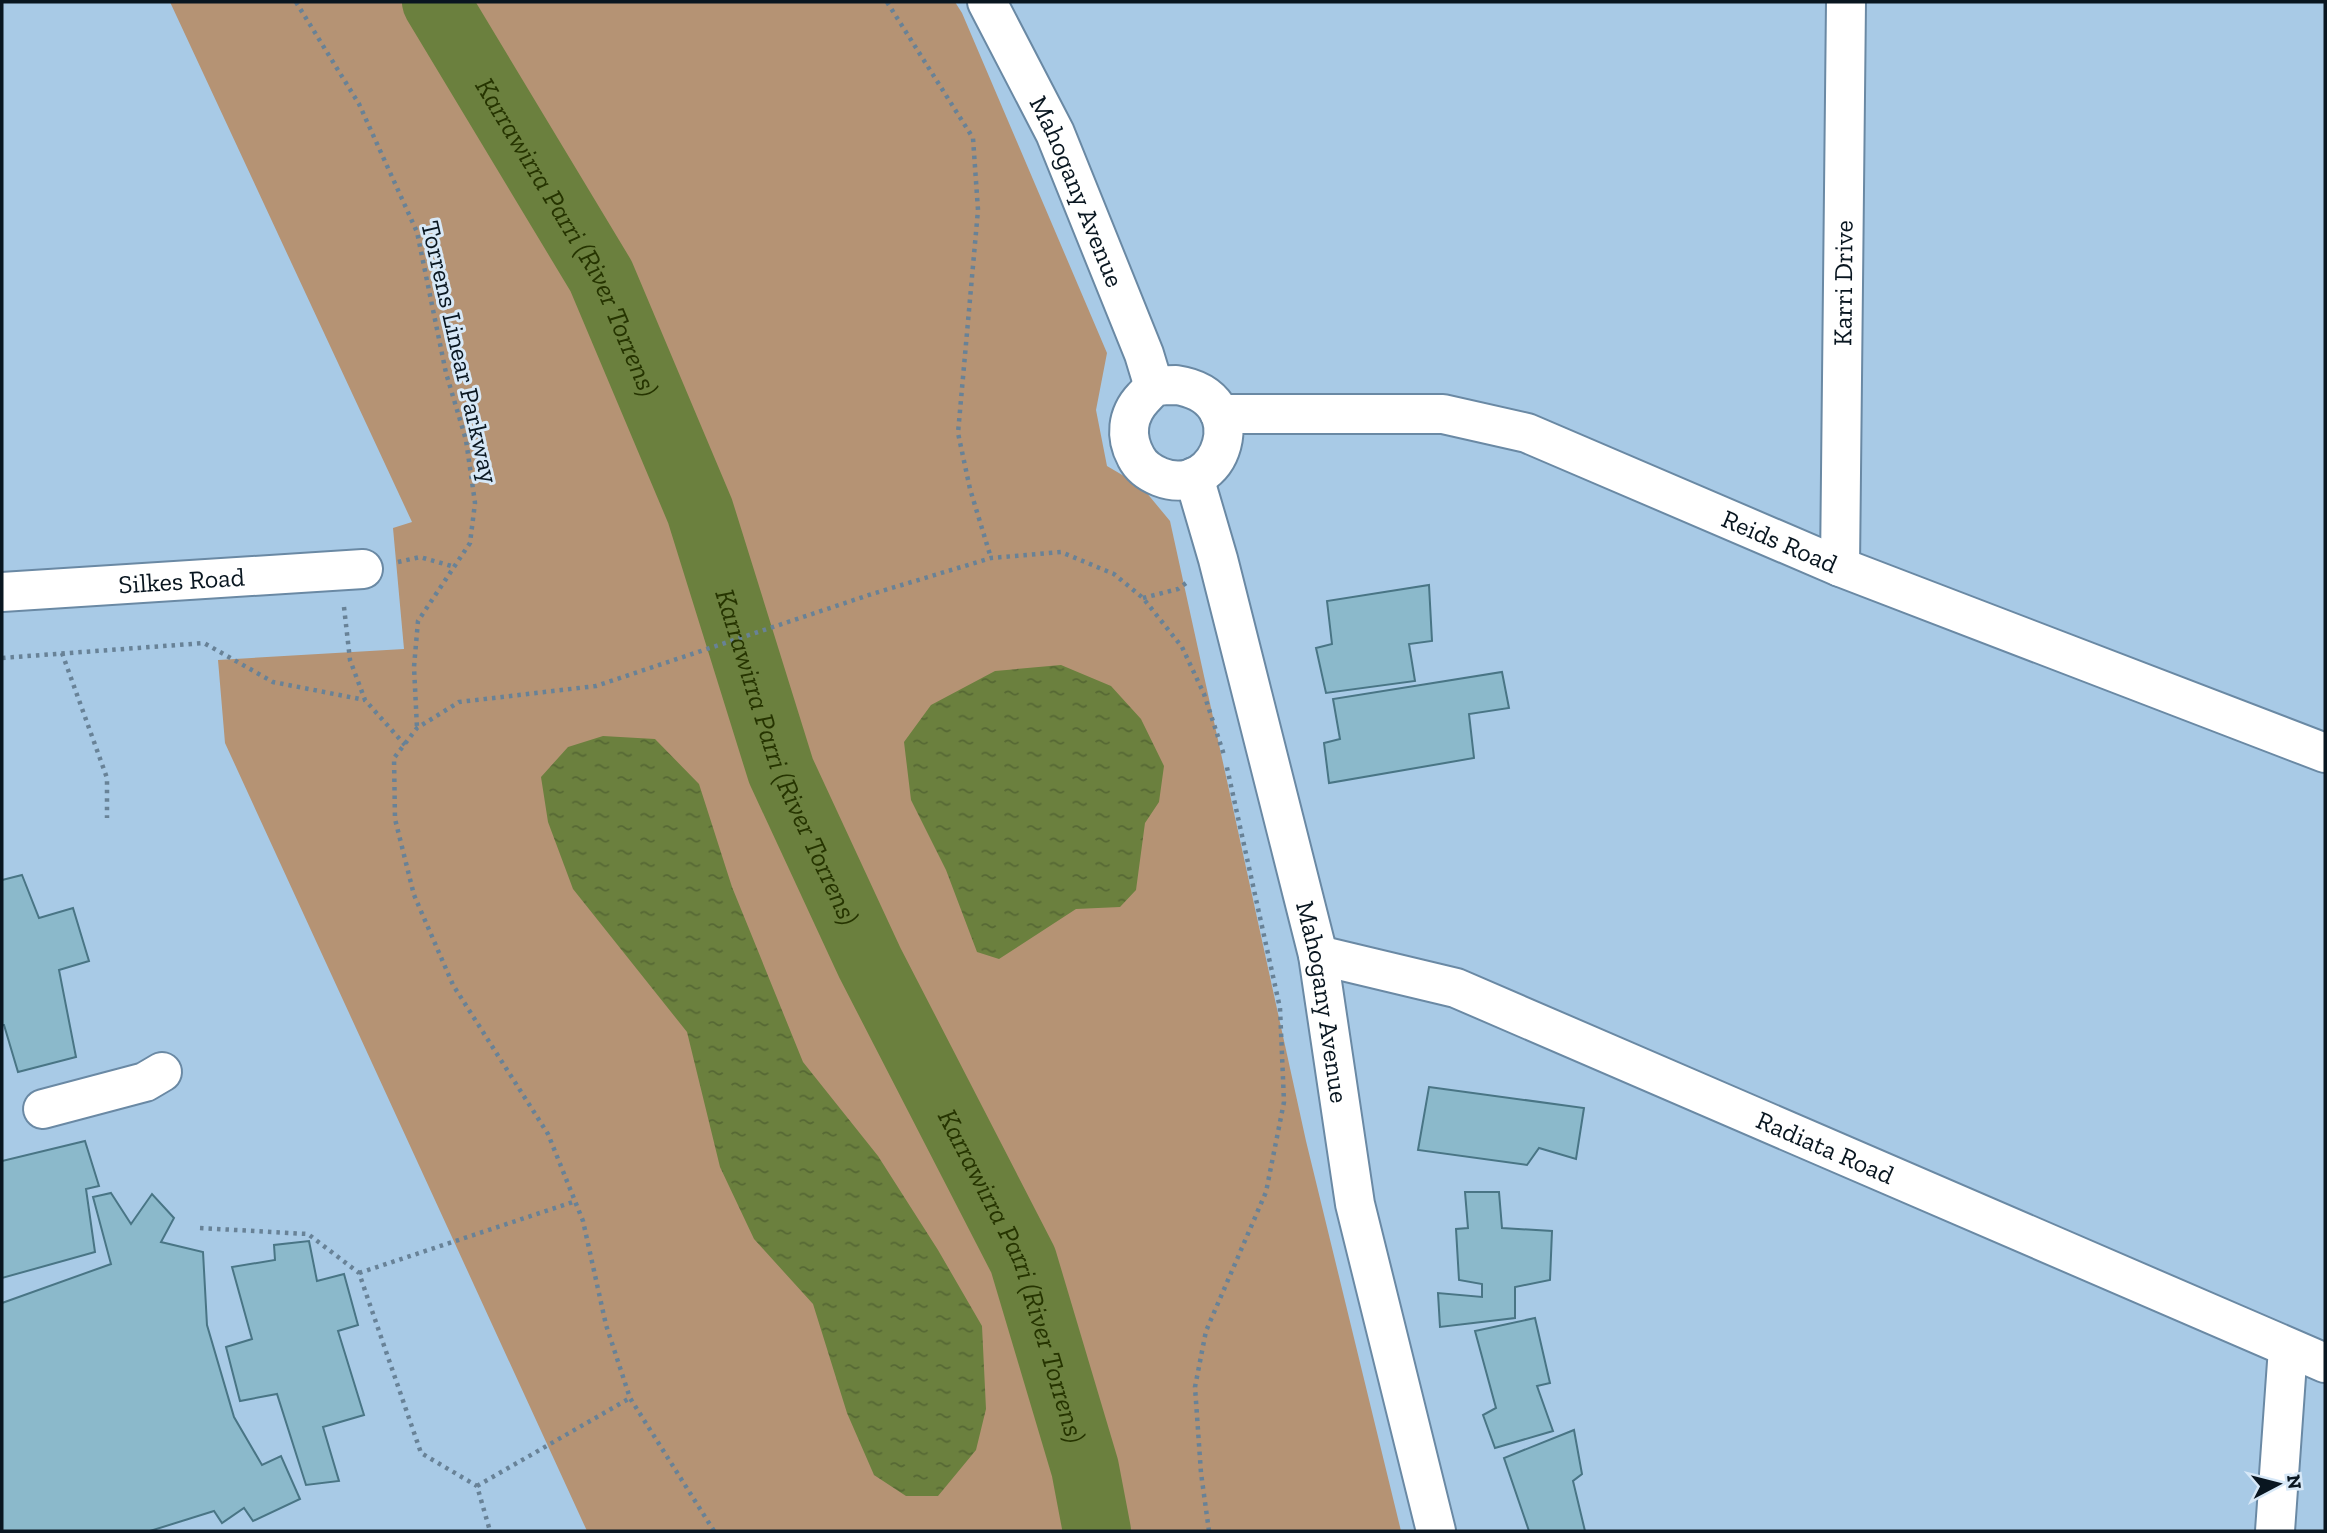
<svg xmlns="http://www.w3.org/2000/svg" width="2327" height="1533" font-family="'Zilla Slab',serif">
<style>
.park{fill:#b59374}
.water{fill:url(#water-ripples)}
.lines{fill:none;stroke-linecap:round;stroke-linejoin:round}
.river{stroke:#6b803e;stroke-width:68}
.building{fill:#8bb9cb;stroke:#497585;stroke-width:2}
.minor-casing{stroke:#6a89a4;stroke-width:42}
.path{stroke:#688297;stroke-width:4.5;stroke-dasharray:3.5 5;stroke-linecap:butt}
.minor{stroke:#fff;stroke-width:38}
.labels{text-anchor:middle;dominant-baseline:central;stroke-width:6;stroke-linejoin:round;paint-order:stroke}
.street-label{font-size:26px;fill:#091620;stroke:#d7e8f7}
.water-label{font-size:28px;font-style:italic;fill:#263401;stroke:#d7e8f7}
</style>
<defs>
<pattern id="water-ripples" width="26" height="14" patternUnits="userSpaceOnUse" patternTransform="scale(1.75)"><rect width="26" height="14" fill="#6b803e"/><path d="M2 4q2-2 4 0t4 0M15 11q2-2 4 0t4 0" fill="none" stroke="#566834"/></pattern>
</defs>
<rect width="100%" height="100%" fill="#a8cae6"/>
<!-- park -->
<polygon class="park" points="170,2 955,2 962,13 1107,353 1096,410 1107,466 1141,486 1170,521 1306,1141 1401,1531 587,1531 225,743 218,660 404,649 393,528 412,522"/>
<!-- water -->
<g class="water">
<polygon points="1061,665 1111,686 1141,719 1164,766 1159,802 1145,823 1136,890 1120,907 1076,909 999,959 977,952 946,870 911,800 904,742 931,705 995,671"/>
<polygon points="603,736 655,739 699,784 732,887 803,1062 878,1156 938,1250 982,1326 986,1409 976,1450 938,1496 906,1496 874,1475 847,1413 813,1304 754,1239 720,1167 687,1032 573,889 548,822 541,777 568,747"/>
</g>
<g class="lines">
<!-- river -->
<path class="river" id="s1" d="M436,2L601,276L700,511L781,771L870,963L1023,1260L1085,1468L1097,1531"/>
</g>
<!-- building -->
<g class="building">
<polygon points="1429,585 1432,641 1409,644 1415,681 1326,693 1316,648 1332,644 1327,601"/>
<polygon points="1502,672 1509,708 1469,714 1474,758 1329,783 1324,743 1340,739 1333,699"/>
<polygon points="22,875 39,918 73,908 89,961 59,970 76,1057 18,1072 4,1025 2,1025 2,880"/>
<polygon points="1429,1087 1584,1108 1576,1159 1539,1148 1527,1165 1418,1150"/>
<polygon points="85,1141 99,1186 86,1189 95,1252 2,1278 2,1161"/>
<polygon points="1465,1192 1499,1192 1502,1228 1552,1231 1550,1280 1515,1287 1515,1318 1440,1327 1438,1293 1482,1297 1482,1284 1459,1280 1456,1229 1468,1228"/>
<polygon points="111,1193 131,1224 152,1194 174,1218 161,1242 203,1252 207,1325 234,1417 262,1465 281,1456 300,1499 253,1521 244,1508 222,1523 214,1511 150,1531 2,1531 2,1303 111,1264 93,1197"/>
<polygon points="309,1241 317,1281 344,1274 358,1325 338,1331 364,1415 323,1427 339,1481 306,1485 277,1394 240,1401 226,1347 252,1339 232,1267 275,1260 274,1245"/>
<polygon points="1535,1318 1550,1383 1537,1386 1553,1431 1495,1448 1483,1415 1496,1408 1475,1331"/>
<polygon points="1574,1430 1582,1474 1573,1481 1585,1531 1529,1531 1504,1458"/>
</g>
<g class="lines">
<defs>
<g id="minor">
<path id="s2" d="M987,2L1055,133L1144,354L1154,387"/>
<path d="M1176,385C1258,397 1221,501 1160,477C1150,473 1141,467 1136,457C1125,437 1127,415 1143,398C1146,395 1151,389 1155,387C1160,385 1170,385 1176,385Z"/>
<path id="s3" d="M1220,414H1443L1527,433L1840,567L2325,753"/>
<path id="s4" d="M1194,477L1218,559L1318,955L1355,1204L1436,1531"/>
<path id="s5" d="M1840,567L1846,2"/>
<path id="s6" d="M2,592L363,569"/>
<path id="s7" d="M1318,955L1456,988L2325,1363"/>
<polyline points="43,1109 145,1082 162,1072"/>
<polyline points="2275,1531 2288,1348"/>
</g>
</defs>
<!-- minor casing -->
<use href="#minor" class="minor-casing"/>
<!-- path -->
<g class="path">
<polyline points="296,2 359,104 417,232 446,373 466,440 475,503 470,543 418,621 414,667 417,728"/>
<polyline points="887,2 973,138 978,210 958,433 970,489 991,558"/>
<polyline points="398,562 420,557 455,567"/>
<polyline points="1143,598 1178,589 1186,583"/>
<polyline points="344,607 350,660 365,700 405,745"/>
<polyline points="62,653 107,778 107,818"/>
<polyline points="2,658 204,643 273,682 365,700"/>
<polyline points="200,1228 308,1234 359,1273 421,1453 477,1486 490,1531"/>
<polyline points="359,1273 576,1201"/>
<polyline points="477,1486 630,1398"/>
<polyline points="714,1531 630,1398 606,1325 583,1221 548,1134 453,985 414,895 395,819 394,758 417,728 459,702 596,686 872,594 991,558 1061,552 1114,574 1143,598 1182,647 1204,694 1224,755"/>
<polyline points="1209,1531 1201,1473 1195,1387 1206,1331 1266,1192 1284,1102 1280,1008 1226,763"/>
</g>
<!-- minor -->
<use href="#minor" class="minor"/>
</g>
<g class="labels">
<!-- street labels -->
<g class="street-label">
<text stroke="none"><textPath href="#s2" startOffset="210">Mahogany Avenue</textPath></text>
<text stroke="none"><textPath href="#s5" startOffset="284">Karri Drive</textPath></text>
<text transform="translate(460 352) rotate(77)">Torrens Linear Parkway</text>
<text stroke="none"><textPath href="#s3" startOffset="584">Reids Road</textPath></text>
<text stroke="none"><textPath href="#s6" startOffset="180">Silkes Road</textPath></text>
<text stroke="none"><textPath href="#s4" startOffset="541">Mahogany Avenue</textPath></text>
<text stroke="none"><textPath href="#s7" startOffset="544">Radiata Road</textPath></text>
</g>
<!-- water labels -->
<g class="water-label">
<text stroke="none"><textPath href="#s1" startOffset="270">Karrawirra Parri (River Torrens)</textPath></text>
<text stroke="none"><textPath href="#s1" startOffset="836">Karrawirra Parri (River Torrens)</textPath></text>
<text stroke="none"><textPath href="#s1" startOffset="1404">Karrawirra Parri (River Torrens)</textPath></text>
</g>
</g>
<!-- border -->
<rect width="2327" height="1533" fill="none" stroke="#091620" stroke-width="7"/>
<!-- north arrow -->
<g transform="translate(2278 1484) rotate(83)" stroke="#d7e8f7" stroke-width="5" paint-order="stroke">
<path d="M0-5L12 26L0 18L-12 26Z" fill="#091620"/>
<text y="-10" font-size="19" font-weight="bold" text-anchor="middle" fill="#091620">N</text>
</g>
</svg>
